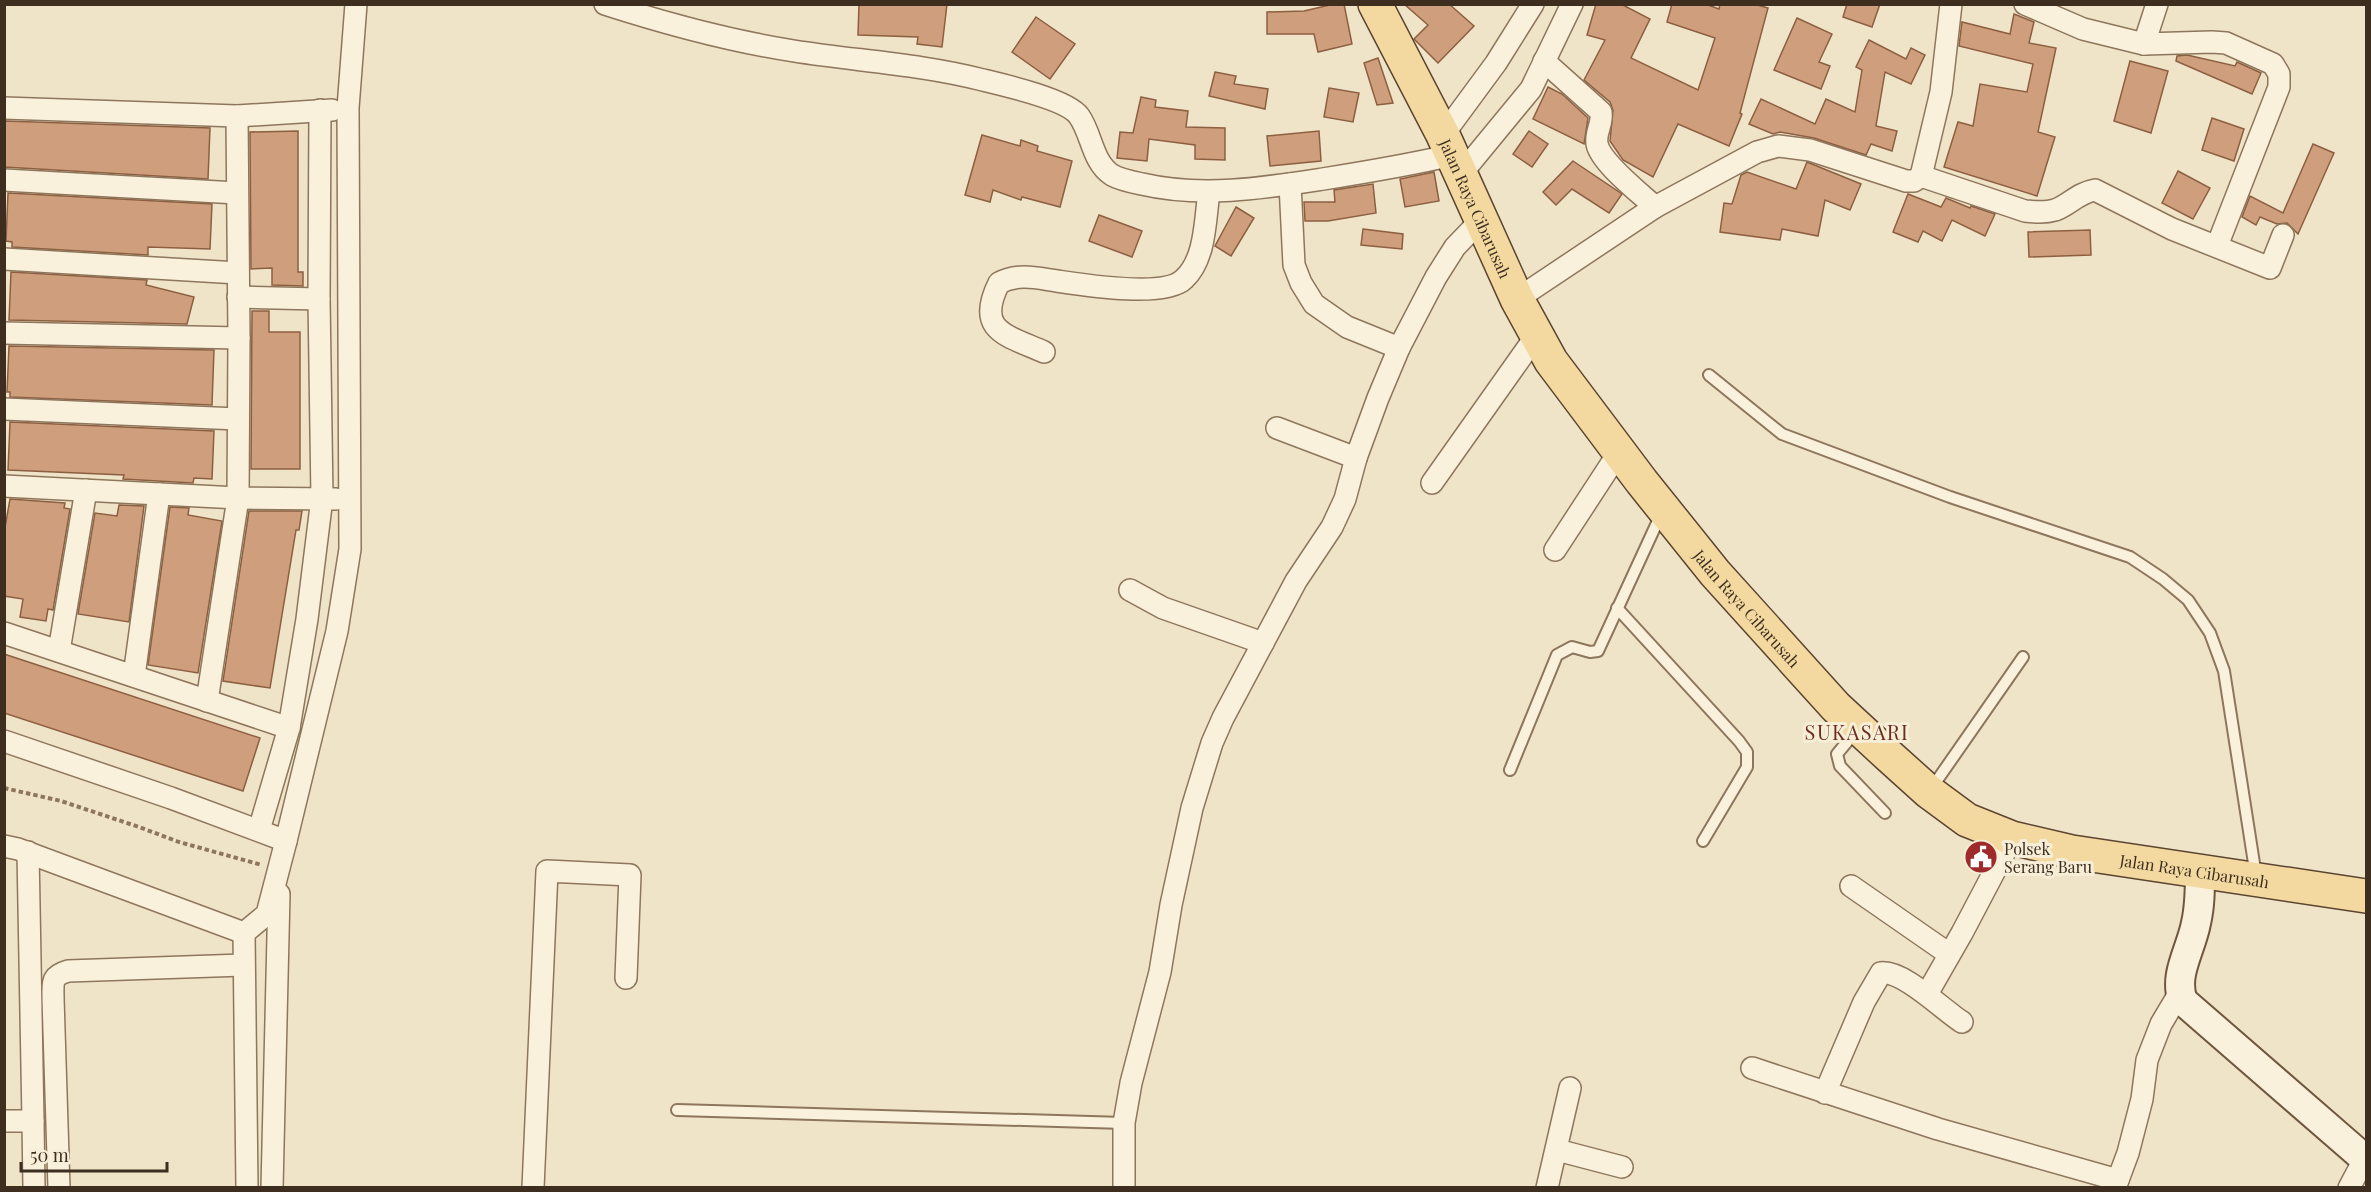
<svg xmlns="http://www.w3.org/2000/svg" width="2371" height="1192" font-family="'Playfair Display',serif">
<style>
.building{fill:#cf9f7d;stroke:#8d5f41;stroke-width:1.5}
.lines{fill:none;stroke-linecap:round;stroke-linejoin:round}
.lane-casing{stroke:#8d765c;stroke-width:14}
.street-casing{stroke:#8d765c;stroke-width:24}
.secondary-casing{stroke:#6f573f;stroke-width:32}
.primary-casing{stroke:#5b4430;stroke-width:36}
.path{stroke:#8d765c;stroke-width:4;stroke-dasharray:4.5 3;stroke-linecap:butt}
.lane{stroke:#faf1dc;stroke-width:10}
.street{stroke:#faf1dc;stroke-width:21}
.secondary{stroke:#faf1dc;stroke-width:28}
.primary{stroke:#f3d9a0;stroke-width:33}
.labels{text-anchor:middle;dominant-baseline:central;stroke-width:6;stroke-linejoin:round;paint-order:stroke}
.street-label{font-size:16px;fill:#3d2e20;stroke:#f7eed8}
.poi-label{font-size:16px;fill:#3d2e20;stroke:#f7eed8;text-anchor:start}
.quarter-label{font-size:20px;letter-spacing:1.5px;fill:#6b2e1e;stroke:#f7eed8}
</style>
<rect width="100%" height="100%" fill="#f0e4c8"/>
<!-- building -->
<g class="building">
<polygon points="859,4 947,4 942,47 917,44 918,37 858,35"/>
<polygon points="1334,4 1344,4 1352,44 1318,52 1314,34 1267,34 1267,12 1304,11"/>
<polygon points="1404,4 1449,4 1474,26 1438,63 1414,39 1428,25"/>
<polygon points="1596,4 1621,4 1650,19 1631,58 1698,90 1715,38 1667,22 1672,4 1705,4 1719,9 1720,4 1754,4 1768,8 1740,113 1742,114 1729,146 1678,124 1653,177 1623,160 1610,141 1613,110 1610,102 1584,80 1605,40 1587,35"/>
<polygon points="1847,4 1880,4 1872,27 1843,17"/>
<polygon points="2014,14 2034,22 2029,43 2056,48 2038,132 2055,137 2037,196 1944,167 1958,122 1973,126 1980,84 2027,92 2033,64 1959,46 1962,22 2010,34"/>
<polygon points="1036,17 1075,44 1050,79 1012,52"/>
<polygon points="1797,18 1832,34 1819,62 1830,66 1821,89 1774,70"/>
<polygon points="1869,40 1906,59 1911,48 1925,55 1911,84 1885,72 1876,126 1897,131 1892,151 1871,144 1866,155 1814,138 1780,132 1773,134 1749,124 1761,99 1815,124 1826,99 1855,112 1862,70 1856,67"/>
<polygon points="2187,55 2235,66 2237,62 2261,73 2252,94 2176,61 2177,56"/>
<polygon points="1378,58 1393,103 1377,105 1364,63"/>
<polygon points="2130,61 2168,71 2151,133 2114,121"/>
<polygon points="1215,72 1236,76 1234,84 1268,89 1265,109 1209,96"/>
<polygon points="1548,87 1562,94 1588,118 1584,144 1533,119"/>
<polygon points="1329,88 1359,93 1353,122 1324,117"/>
<polygon points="1141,97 1156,100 1155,107 1188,111 1186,127 1225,128 1225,160 1195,159 1195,145 1149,139 1147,161 1117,158 1120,132 1133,133"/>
<polygon points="2212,118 2244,129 2234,161 2202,150"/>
<polygon points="5,121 210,128 208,179 4,167"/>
<polygon points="298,131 298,272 303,272 303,286 272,285 272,268 251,269 250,132"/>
<polygon points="1319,131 1321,161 1270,166 1267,136"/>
<polygon points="1529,131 1548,144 1532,167 1513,154"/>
<polygon points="982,135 1020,146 1021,140 1038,146 1037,151 1072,161 1060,207 1022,197 1021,200 993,190 990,202 965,195"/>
<polygon points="2313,144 2334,153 2298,234 2287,223 2277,224 2260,217 2256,225 2242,217 2250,196 2283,213"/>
<polygon points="1573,161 1622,194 1609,213 1572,189 1556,205 1543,192"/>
<polygon points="1807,162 1861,184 1850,210 1825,200 1818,236 1782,229 1780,240 1720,232 1724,203 1732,204 1741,175 1747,172 1796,189"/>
<polygon points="2178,171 2210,188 2193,219 2162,203"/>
<polygon points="1434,172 1439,201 1405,207 1400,179"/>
<polygon points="1373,184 1376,213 1328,221 1305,221 1304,202 1335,202 1334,190"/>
<polygon points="8,193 212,204 210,249 148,247 148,255 12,247 12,242 6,241"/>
<polygon points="1908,194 1941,207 1946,198 1970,208 1971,206 1995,214 1985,236 1952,220 1942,241 1923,231 1918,242 1893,232"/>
<polygon points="1236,207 1254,218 1231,256 1215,246"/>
<polygon points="1099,215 1142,231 1132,257 1089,241"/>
<polygon points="1363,229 1403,234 1402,249 1361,245"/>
<polygon points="2090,230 2091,255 2029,257 2028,232"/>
<polygon points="11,272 147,280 146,285 194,297 187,324 9,320"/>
<polygon points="252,311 269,311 269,332 300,332 300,469 251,469"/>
<polygon points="9,346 214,350 212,405 10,397 10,392 7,392"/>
<polygon points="10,422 214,431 212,479 194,478 193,483 123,479 124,475 8,470"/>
<polygon points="10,499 65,503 64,508 70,509 53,610 48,609 46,621 20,617 23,599 4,596 4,533"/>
<polygon points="119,505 144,506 129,622 78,614 95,513 117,516"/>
<polygon points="170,507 189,508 188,515 222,521 198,673 148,665"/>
<polygon points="249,511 302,511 299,530 296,530 270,688 223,681"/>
<polygon points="4,654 260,738 243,791 4,713"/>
</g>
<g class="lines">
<defs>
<g id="lane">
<polyline points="1709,375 1782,434 1950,497 2130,557 2163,579 2188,600 2210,633 2224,671 2256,876"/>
<polyline points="1617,608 1739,741 1747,752 1747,767 1703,841"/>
<polyline points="1857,730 1837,754 1840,766 1885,813"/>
<polyline points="1510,770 1557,655 1572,647 1590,652 1598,651 1662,512"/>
<polyline points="1931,789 2023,657"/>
<polyline points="677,1110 1124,1123"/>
</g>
<g id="street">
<path d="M605,4C667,24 730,41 794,51C857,61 921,64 983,80C1004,85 1068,100 1079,116C1092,134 1092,162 1112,175C1121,180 1132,182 1142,184C1202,198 1264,188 1323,179C1367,172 1409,165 1452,155"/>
<polyline points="2025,4 2083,29 2144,44 2212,42 2226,43 2273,64 2279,74 2279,87 2217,246"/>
<polyline points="2144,44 2157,4"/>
<path d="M1544,61L1601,112C1603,124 1595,132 1597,144C1601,163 1640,193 1655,207"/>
<polyline points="4,108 237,116 332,110"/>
<polyline points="1443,135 1496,63 1533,4"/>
<polyline points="1461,174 1531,89 1572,4"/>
<path d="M1921,176L2025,211C2035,212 2045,213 2055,210C2069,205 2078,193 2095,190L2172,229L2270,268L2283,235"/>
<polyline points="4,180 237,193"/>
<polyline points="1290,184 1294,265 1301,283 1314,304 1347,327 1399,348"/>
<polyline points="4,259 238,273"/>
<polyline points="238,297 319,299"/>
<polyline points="1517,299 1655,207 1757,152 1778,146 1810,150 1906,181 1914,181 1921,176 1941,92 1951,4"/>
<polyline points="4,333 239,338"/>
<path d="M1044,352C1006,335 975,331 999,283C1019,273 1036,278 1057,281C1084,285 1165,298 1184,279C1206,259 1205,219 1209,192"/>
<polyline points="4,409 238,419"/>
<polyline points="1277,428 1356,458"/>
<polyline points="1432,483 1536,336"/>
<polyline points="4,486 238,498 336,499"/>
<polyline points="1555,550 1619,452"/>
<polyline points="1130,590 1163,608 1263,643"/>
<polyline points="4,633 289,728"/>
<polyline points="59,651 86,490"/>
<polyline points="134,676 159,494"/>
<polyline points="207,701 238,498 239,338 237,116"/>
<polyline points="4,741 171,798 286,841 337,631 350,549 348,108 356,4"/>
<polyline points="259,830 289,728 307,619 322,498 319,299 320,110"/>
<polyline points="4,846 18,849 244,933 267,914 286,841"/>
<polyline points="28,852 33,1121"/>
<polyline points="1851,886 1949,954"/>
<polyline points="244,933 247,1188"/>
<polyline points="1927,994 1962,933 2012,838"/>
<polyline points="1752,1068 1938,1129 2118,1180"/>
<path d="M1825,1093L1864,1002L1881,973C1903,970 1943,1010 1962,1022"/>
<polyline points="4,1121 33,1121 34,1188"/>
<polyline points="1557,1150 1622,1167"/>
<path d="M59,1188L53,998C53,982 51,976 68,971L243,965"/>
<polyline points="272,1188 279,894"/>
<polyline points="533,1188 547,871 630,875 626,978"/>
<polyline points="1124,1188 1124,1123 1131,1083 1160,972 1171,905 1192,808 1212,743 1223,718 1296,581 1332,527 1345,499 1356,458 1378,398 1399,348 1436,277 1455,247 1481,220"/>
<polyline points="1547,1188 1570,1088"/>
<polyline points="2115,1188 2128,1153 2142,1099 2147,1060 2161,1024 2180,992"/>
<polyline points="2349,1188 2366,1156"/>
</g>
<path id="secondary" d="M2200,871C2200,889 2200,906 2196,923C2191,950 2173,975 2183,1001L2366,1160"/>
<g id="primary">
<path id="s1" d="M1375,4L1443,135L1517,299L1551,361L1642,482L1715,573L1836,707L1889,756L1929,792L1967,820L2012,838L2072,852L2366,896"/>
</g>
</defs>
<!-- lane casing -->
<use href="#lane" class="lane-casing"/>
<!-- street casing -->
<use href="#street" class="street-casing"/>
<!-- secondary casing -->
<use href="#secondary" class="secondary-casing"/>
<!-- primary casing -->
<use href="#primary" class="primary-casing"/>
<!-- path -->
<polyline class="path" points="4,788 61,801 139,827 179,842 262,865"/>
<!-- lane -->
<use href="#lane" class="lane"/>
<!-- street -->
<use href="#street" class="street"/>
<!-- secondary -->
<use href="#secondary" class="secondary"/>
<!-- primary -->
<use href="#primary" class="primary"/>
</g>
<!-- icons -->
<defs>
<symbol id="civic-disc" viewBox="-11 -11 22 22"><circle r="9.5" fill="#9e2a2b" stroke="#f7eed8"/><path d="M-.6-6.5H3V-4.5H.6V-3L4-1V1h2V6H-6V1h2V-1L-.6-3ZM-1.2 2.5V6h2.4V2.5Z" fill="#fff"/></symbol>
</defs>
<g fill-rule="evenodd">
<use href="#civic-disc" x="1962" y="838" width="38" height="38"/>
</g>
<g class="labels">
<!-- street labels -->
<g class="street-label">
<text stroke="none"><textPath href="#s1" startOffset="228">Jalan Raya Cibarusah</textPath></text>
<text stroke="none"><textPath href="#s1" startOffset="714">Jalan Raya Cibarusah</textPath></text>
<text stroke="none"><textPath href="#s1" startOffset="1254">Jalan Raya Cibarusah</textPath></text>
</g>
<!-- poi labels -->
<g class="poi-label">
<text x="2004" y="848">Polsek<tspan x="2004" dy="18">Serang Baru</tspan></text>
</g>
<!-- quarter labels -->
<g class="quarter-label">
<text x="1857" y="731">SUKASARI</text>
</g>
</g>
<!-- border -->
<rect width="2371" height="1192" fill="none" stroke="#3d2e20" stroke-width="12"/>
<!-- scale -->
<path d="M21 1162v9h146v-9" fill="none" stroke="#3d2e20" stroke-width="3"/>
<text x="30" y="1162" font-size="18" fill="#3d2e20" stroke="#f7eed8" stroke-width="4.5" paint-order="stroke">50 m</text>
</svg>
